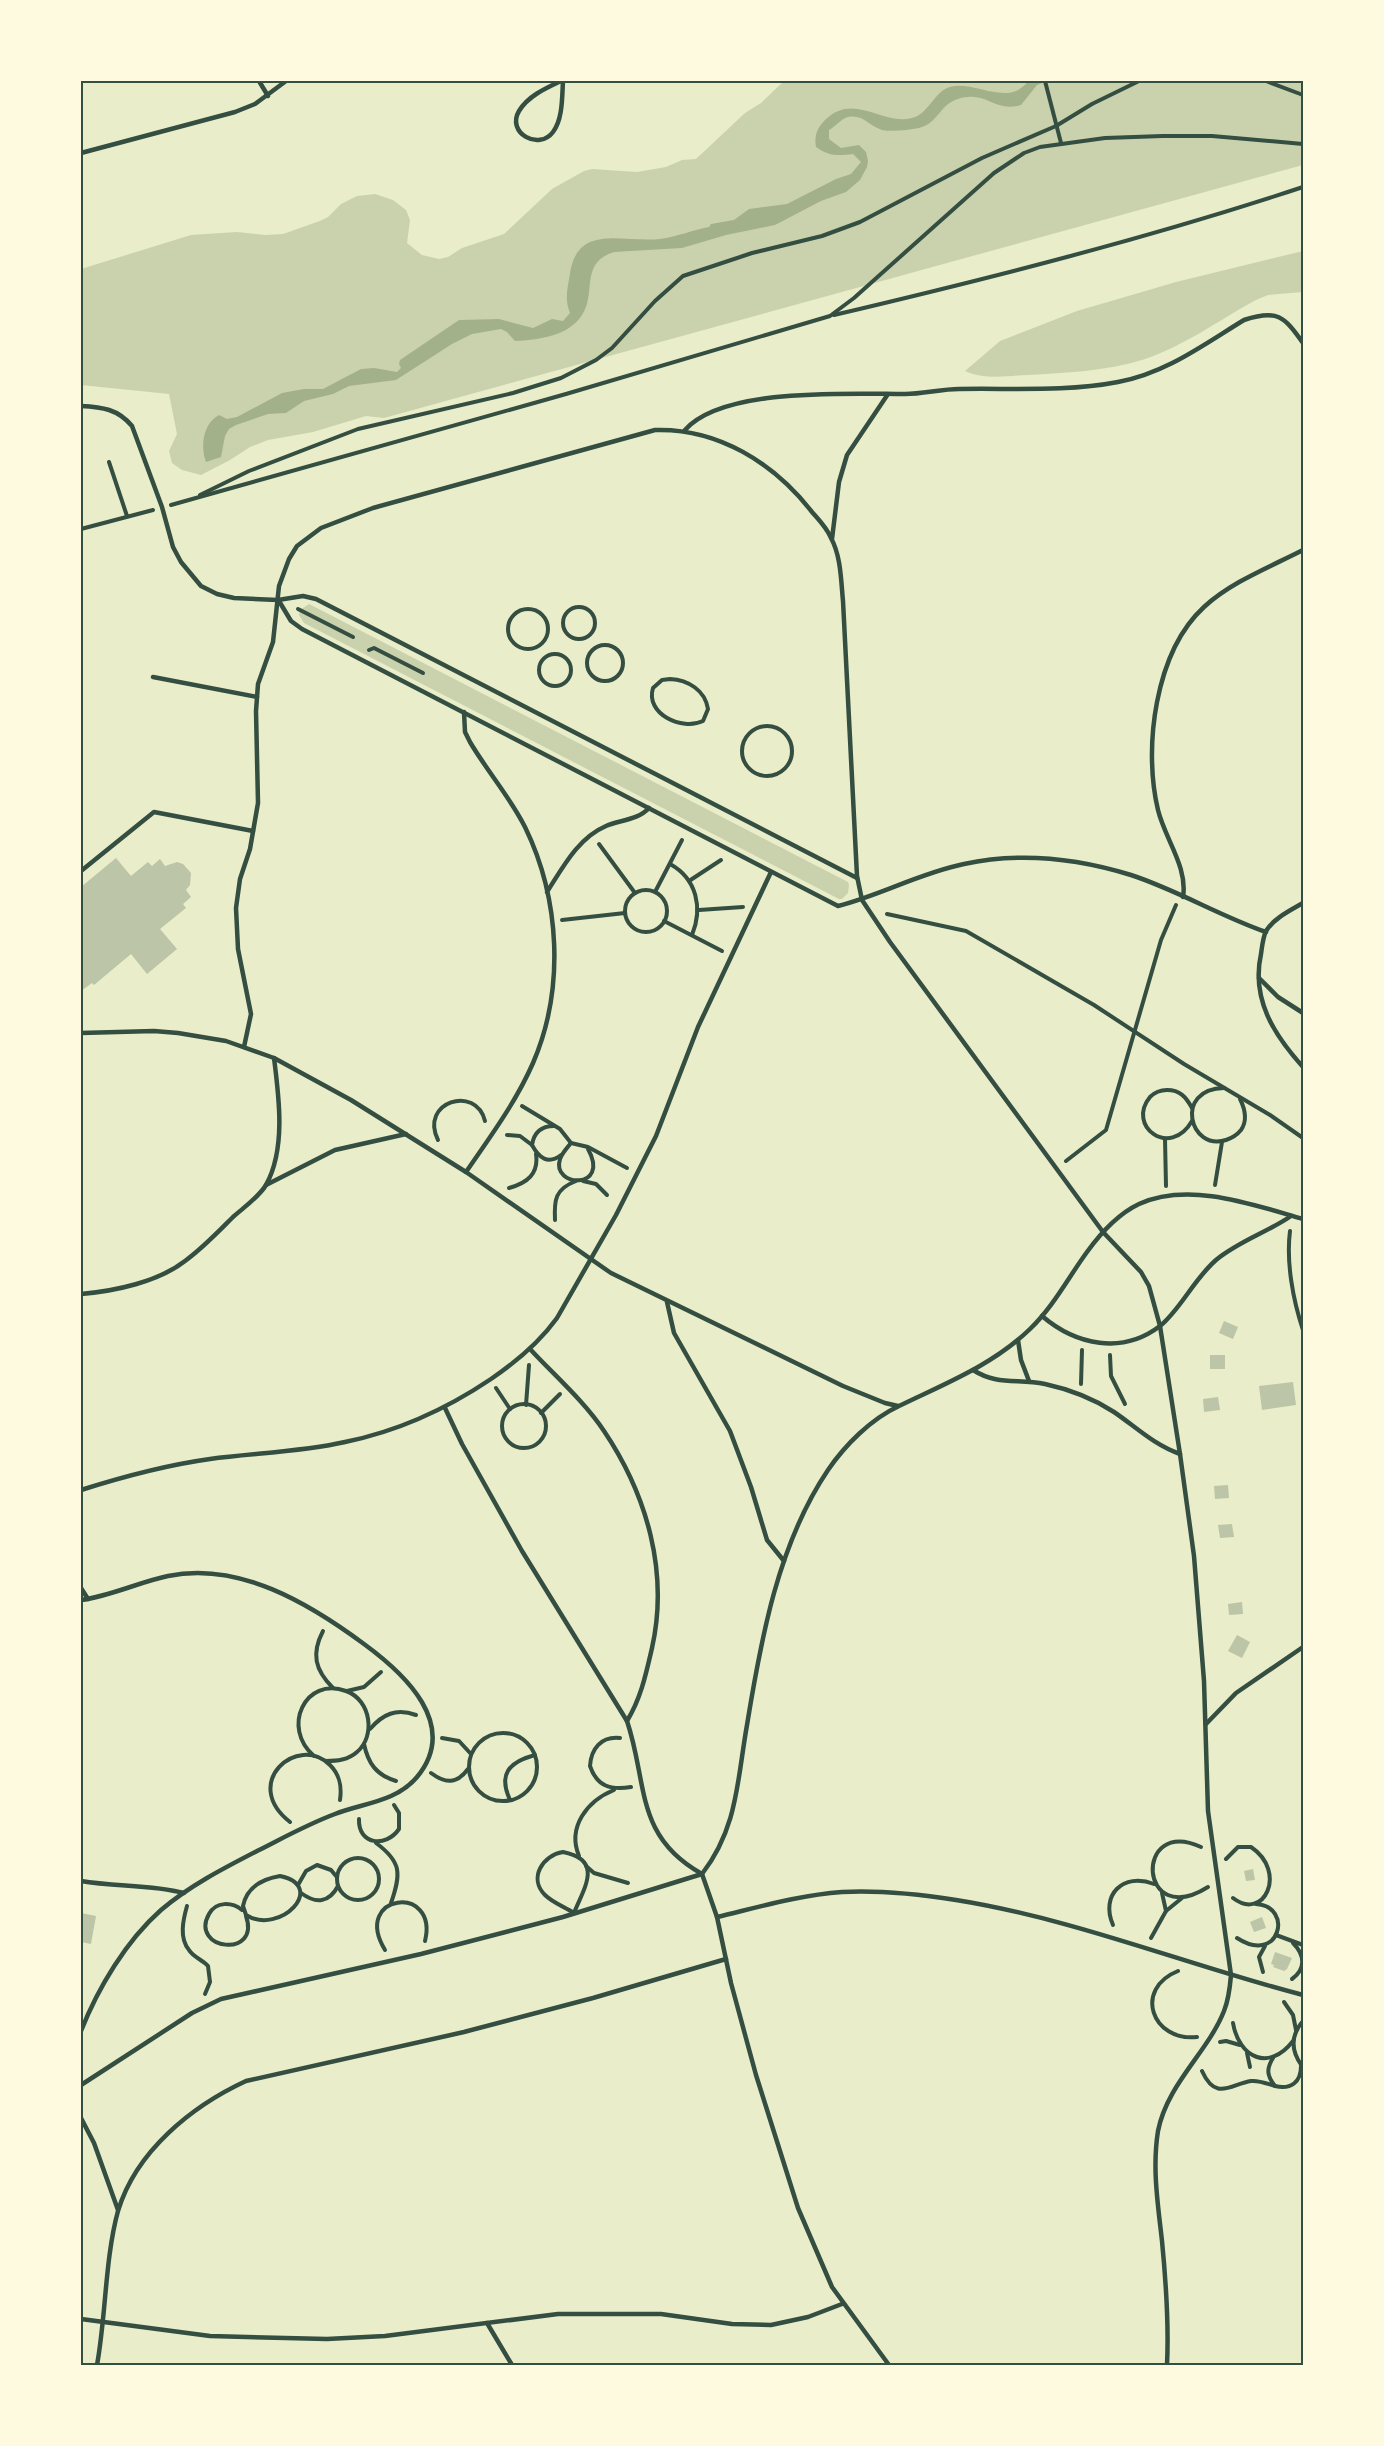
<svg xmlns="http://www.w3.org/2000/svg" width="1384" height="2446" font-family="Lato,sans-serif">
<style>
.green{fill:#cad2ad}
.water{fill:#a3b18a}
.building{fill:#bcc5a7}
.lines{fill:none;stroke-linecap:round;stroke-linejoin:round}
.path{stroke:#344e41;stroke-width:4}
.service{stroke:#344e41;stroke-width:4.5}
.neatline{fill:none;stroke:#344e41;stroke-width:2}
</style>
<rect width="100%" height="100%" fill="#e9edc9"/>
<!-- green -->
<g class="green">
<polygon points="784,81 1303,81 1303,165 384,418 366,416 313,432 268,440 250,447 230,460 201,475 182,470 172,463 169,451 177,434 169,394 81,385 81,269 191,235 237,232 265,235 283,234 320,221 328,217 341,204 357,196 375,194 393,200 406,210 410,220 407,243 422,255 439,259 448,257 462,248 504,234 552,189 584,171 592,169 637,172 666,167 682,160 696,159 745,113 761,103"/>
<path d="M1303,251V292L1268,295L1256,300C1219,320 1183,347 1142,360C1106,371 1065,373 1028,375C1006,376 984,380 965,371L1000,341L1077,311L1176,282Z"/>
<polygon points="309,604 848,882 849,885 848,893 842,899 839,899 304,623 299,615 300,610"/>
</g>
<!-- water -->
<path class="water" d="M1028,81H1047L1037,85L1021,105C996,112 989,95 968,97C939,99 941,123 919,128C908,130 893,132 882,130C869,126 863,114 848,117C841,119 836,126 829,130V139L841,148L859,145L866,152L868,161L867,167L860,180L846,192L821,201L775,225L726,235L682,248L614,252C579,263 597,293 582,315C569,336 538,340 515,341L507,332L501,329L472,334L452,344L396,380L349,386L333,394L304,401L286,413L268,414L236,425L229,429L225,436L221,457L206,462C200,447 203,423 219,415L227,419L237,417L282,393L304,389H323L361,369L374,368L397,372L401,368L399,364L400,360L459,320L499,319L533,328L552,319L563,321L570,313C564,298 568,288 570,273C578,223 623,243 660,239C676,237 693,230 709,227L711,224L734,220L749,209L787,204L836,179L851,174L861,162L853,154C838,156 828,156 816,147C814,137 817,128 824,121C854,91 881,126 912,118C930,114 935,87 955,86C980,84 1010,106 1028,81Z"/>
<!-- building -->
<g class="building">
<polygon points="116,858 131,876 148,862 152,866 160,859 165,866 177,862 183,864 191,873 190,885 186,890 191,897 183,904 186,908 160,929 177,949 147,974 131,954 94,985 92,983 81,991 81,887"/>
<polygon points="1224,1321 1238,1327 1233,1339 1219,1333"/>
<rect x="1210" y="1355" width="15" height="14"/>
<polygon points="1293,1382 1296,1405 1262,1410 1259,1386"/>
<polygon points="1218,1397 1220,1410 1204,1412 1203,1399"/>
<polygon points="1228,1485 1229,1498 1215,1499 1214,1486"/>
<polygon points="1232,1524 1234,1537 1220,1538 1218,1525"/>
<polygon points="1242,1602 1243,1614 1229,1615 1228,1604"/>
<polygon points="1237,1635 1250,1642 1242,1658 1228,1651"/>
<polygon points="1253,1869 1255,1880 1246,1881 1244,1871"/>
<polygon points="81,1913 96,1916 91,1944 81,1942"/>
<polygon points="1262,1917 1266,1928 1254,1932 1250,1922"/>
<polygon points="1275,1952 1292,1958 1287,1969 1284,1971 1273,1967 1274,1965 1271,1964"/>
</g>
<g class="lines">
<!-- path -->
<g class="path">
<polyline points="1045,81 1061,143"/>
<polyline points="1266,81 1303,95"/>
<path d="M834,315C991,278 1149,238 1303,187"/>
<polyline points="109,462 127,516"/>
<polyline points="200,495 249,471 358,429 513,393 561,378 596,360 612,348 655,301 683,276 752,253 822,236 860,222 982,158 1056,126 1092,104 1139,81"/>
<polyline points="171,505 566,394 830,316 854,298 994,173 1024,153 1040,147 1105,138 1163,136 1212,136 1303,144"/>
<polyline points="81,529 153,510"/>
<circle cx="579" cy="623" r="16"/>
<circle cx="528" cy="629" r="20"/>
<polyline points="298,609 353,637"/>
<circle cx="605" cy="663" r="18"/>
<polyline points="369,650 374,648 423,673"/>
<circle cx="555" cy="670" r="16"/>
<path d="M670,679C688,680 705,690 708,709L703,721C682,731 645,714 653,688L662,680Z"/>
<circle cx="767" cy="751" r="25"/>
<polyline points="599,844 635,893"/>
<path d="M670,864C697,879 703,908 692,935"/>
<polyline points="689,881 721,860"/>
<circle cx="646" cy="911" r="21"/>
<polyline points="655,892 682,840"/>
<polyline points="699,910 743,907"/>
<polyline points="887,914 966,931 1094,1005 1184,1064 1270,1115 1303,1138"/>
<polyline points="562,920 625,913"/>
<polyline points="664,921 722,951"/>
<path d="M1224,1088C1173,1089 1190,1152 1226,1140C1232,1138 1237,1135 1241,1130C1248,1120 1245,1109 1240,1099"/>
<polyline points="522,1106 560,1129 571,1143 588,1147 627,1168"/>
<path d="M1192,1108C1186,1097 1180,1090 1167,1090C1161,1090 1154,1093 1150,1097C1126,1126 1170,1159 1192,1121"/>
<path d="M554,1126C541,1126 534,1132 532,1145C539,1158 548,1165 561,1155"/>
<polyline points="507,1135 520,1136 532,1145"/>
<polyline points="1165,1139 1166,1186"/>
<path d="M438,1140C419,1102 476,1084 485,1121"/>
<path d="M571,1143C567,1148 562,1153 560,1159C551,1188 611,1190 588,1149"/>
<polyline points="1066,1161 1106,1130 1161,940 1176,905"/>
<polyline points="583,1181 596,1184 607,1195"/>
<polyline points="1215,1185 1222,1142"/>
<path d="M509,1188C527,1183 539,1174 536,1154"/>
<path d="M555,1220C554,1200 555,1189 576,1181"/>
<path d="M1290,1231C1286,1262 1293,1300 1303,1330"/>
<polyline points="1110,1355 1111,1376 1125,1404"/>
<polyline points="1081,1384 1082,1350"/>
<polyline points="496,1388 510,1409"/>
<circle cx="524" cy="1426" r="22"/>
<polyline points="526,1405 529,1365"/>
<polyline points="541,1413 560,1394"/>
<path d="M323,1631C311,1654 315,1670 333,1688"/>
<polyline points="347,1691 364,1687 381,1672"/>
<path d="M370,1729C383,1714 396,1708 416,1715"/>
<circle cx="503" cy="1767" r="34"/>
<polyline points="442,1738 459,1741 471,1754"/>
<path d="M620,1738C601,1736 591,1749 590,1766C597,1787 611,1790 631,1787"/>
<path d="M364,1744C368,1763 376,1775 396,1781"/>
<path d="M314,1756C281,1728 305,1676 346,1691C371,1700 376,1736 357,1752C348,1760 337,1761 326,1761"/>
<path d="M431,1773C446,1784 457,1784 468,1769"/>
<path d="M510,1800C498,1774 509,1762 535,1755"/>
<path d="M359,1819C358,1845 386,1848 399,1829V1813L394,1805"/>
<path d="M290,1822C240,1783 298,1733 330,1765C340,1775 342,1786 340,1800"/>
<path d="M376,1843C402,1862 401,1874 391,1903"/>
<path d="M1201,1847C1133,1816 1138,1931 1208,1887"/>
<path d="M563,1852C604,1860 584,1888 574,1913C565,1907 553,1903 545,1895C528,1878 543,1855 563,1852Z"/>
<path d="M579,1856C567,1827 587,1801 614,1790"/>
<circle cx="358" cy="1879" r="21"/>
<path d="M1226,1859L1238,1847H1251C1288,1872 1264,1922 1233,1898"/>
<polyline points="586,1866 594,1873 628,1883"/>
<path d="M280,1876C328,1886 280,1936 246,1915L243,1906C247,1887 262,1879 280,1876Z"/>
<polyline points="298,1885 306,1871 317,1865 331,1870 336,1876"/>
<path d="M301,1893C316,1904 329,1903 338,1886"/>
<path d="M187,1906C183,1920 179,1938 189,1950C193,1957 203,1960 208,1966L210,1982L205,1994"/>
<path d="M242,1910C232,1902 216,1901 209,1914C189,1950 261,1959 246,1916"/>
<polyline points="1166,1911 1182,1898"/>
<path d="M1113,1925C1100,1895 1123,1872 1154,1884"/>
<polyline points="1276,1935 1303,1945"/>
<polyline points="1151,1938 1166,1911 1162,1893"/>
<path d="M1237,1938C1280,1966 1294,1906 1256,1904"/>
<path d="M385,1950C351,1894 439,1883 425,1941"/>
<path d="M1178,1971C1133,1989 1152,2042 1197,2037"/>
<polyline points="1263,1972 1259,1957 1265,1946"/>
<path d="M1292,1979C1306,1969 1305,1955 1293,1943"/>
<polyline points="1284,2002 1293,2015 1296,2030"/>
<path d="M1233,2023C1239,2058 1269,2072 1293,2041"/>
<polyline points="1220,2042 1226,2041 1240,2045"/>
<polyline points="1247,2053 1250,2067"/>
<path d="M1273,2058C1266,2069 1267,2076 1275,2086C1291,2090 1301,2082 1301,2066"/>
<path d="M1302,2066C1291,2051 1290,2036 1303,2021"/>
<path d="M1202,2071C1216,2102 1231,2084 1251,2081C1259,2080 1268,2084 1275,2086"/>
</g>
<!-- service -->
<g class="service">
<polyline points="259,81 268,96"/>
<path d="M561,81C546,88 528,96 519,111C506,133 539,151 553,132C563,119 562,96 563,81"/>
<polyline points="81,153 235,112 255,104 286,81"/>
<path d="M81,406C102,407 118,409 132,426L162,507L173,547L181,562L201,586L217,594L234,598L278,600L303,596L316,599L857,878"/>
<path d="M685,430C723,387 849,394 905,394C923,394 941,389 959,389C1012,388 1066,392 1118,382C1166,373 1203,345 1244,320C1277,309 1284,316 1303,343"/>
<polyline points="832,539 839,482 847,455 888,394"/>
<path d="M279,601L291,621L302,629L838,906C881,895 920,873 964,864C1020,852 1076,858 1131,875C1177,890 1220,916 1266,932"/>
<polyline points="153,677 257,697"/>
<path d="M464,712L465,732L470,742C487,771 510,797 525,827C560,899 565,989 533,1063C516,1102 490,1137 466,1172"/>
<polyline points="81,871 154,812 253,831"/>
<path d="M547,892C563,867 578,838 606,826C620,820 638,820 649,808"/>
<path d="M1183,897C1188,867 1165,839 1158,810C1143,748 1155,652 1204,607C1231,582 1270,567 1303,550"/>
<path d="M1303,903C1291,910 1274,918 1266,931C1263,937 1262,947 1261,954C1251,999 1274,1035 1303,1067"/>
<polyline points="1259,978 1278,997 1303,1013"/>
<polyline points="81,1033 154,1031 178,1033 226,1041 274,1058 351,1100 466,1172 611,1273 843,1386 885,1403 898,1406"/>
<path d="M244,1047L251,1014L238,949L236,908L240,879L250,849L258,803L256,711L258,684L273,642L279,586L289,559L297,546L321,528L373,508L655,430C718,428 774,463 812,512C819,520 827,528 831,538C841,556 841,581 843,601L857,876L862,900L890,942L1103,1232L1141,1272L1149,1286L1160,1326L1180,1454L1194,1556L1204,1681L1208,1811L1231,1975C1230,1987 1229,1999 1224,2011C1208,2052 1167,2084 1158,2131C1152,2168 1158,2205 1162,2241C1166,2282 1169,2324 1167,2365"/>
<polyline points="266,1185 335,1150 406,1134"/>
<path d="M81,1294C115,1291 158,1282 185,1261C203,1248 218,1232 233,1217C243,1208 259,1197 266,1185C286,1149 279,1097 274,1058"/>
<polyline points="667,1302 674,1333 730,1431 751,1487 767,1540 784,1561"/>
<path d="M1042,1316C1076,1345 1122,1355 1160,1326C1180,1310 1194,1279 1216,1260C1239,1241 1268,1232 1291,1216"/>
<polyline points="1018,1340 1021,1360 1029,1381"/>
<path d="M530,1349C555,1376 584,1401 604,1431C647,1495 669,1572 652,1648C646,1674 641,1698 627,1721"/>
<path d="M973,1370C998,1386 1018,1378 1045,1384C1068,1389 1094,1399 1114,1412C1136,1427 1154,1445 1180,1454"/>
<path d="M445,1408L462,1444L522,1551L627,1721C648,1783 634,1836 702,1874"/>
<path d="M81,1490C122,1477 167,1465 210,1459C255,1453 301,1452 345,1442C399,1431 445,1410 491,1379C516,1362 539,1343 557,1318L616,1215L656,1136L698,1027L771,872"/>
<polyline points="81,1588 88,1599"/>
<path d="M81,1600C111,1596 139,1582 168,1576C239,1561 310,1604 364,1644C405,1674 460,1725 417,1777C396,1802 363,1803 335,1814C308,1824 283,1838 257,1851C224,1868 189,1886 161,1910C126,1941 98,1988 81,2031"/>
<polyline points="1206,1724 1236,1693 1303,1647"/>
<path d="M81,1881C115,1887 151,1884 184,1893"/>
<path d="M717,1917C759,1907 800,1895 842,1892C880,1890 918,1894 956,1900C1075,1919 1187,1965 1303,1995"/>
<polyline points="81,2085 192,2013 221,1999 421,1954 563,1917 702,1874"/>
<polyline points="81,2118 94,2143 118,2210"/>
<polyline points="81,2319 210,2336 327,2339 385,2336 558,2314 661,2314 732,2324 771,2325 808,2317 842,2304"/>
<polyline points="487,2323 512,2365"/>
<path d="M97,2365C106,2316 105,2258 118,2211C136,2151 192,2106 246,2081L464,2032L593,1998L726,1959"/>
<path d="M889,2365L832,2287L798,2208L756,2075L731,1983L717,1917L702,1874C738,1827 737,1781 747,1725C761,1639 778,1544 828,1470C845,1445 871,1419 899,1406C944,1384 993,1365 1030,1329C1053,1307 1068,1278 1087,1252C1100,1234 1118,1214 1139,1204C1189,1181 1254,1205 1303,1219"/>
</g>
</g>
<!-- border -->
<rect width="1384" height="2446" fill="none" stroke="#fefae0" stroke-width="165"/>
<rect x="82" y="82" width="1220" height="2282" class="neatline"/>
</svg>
